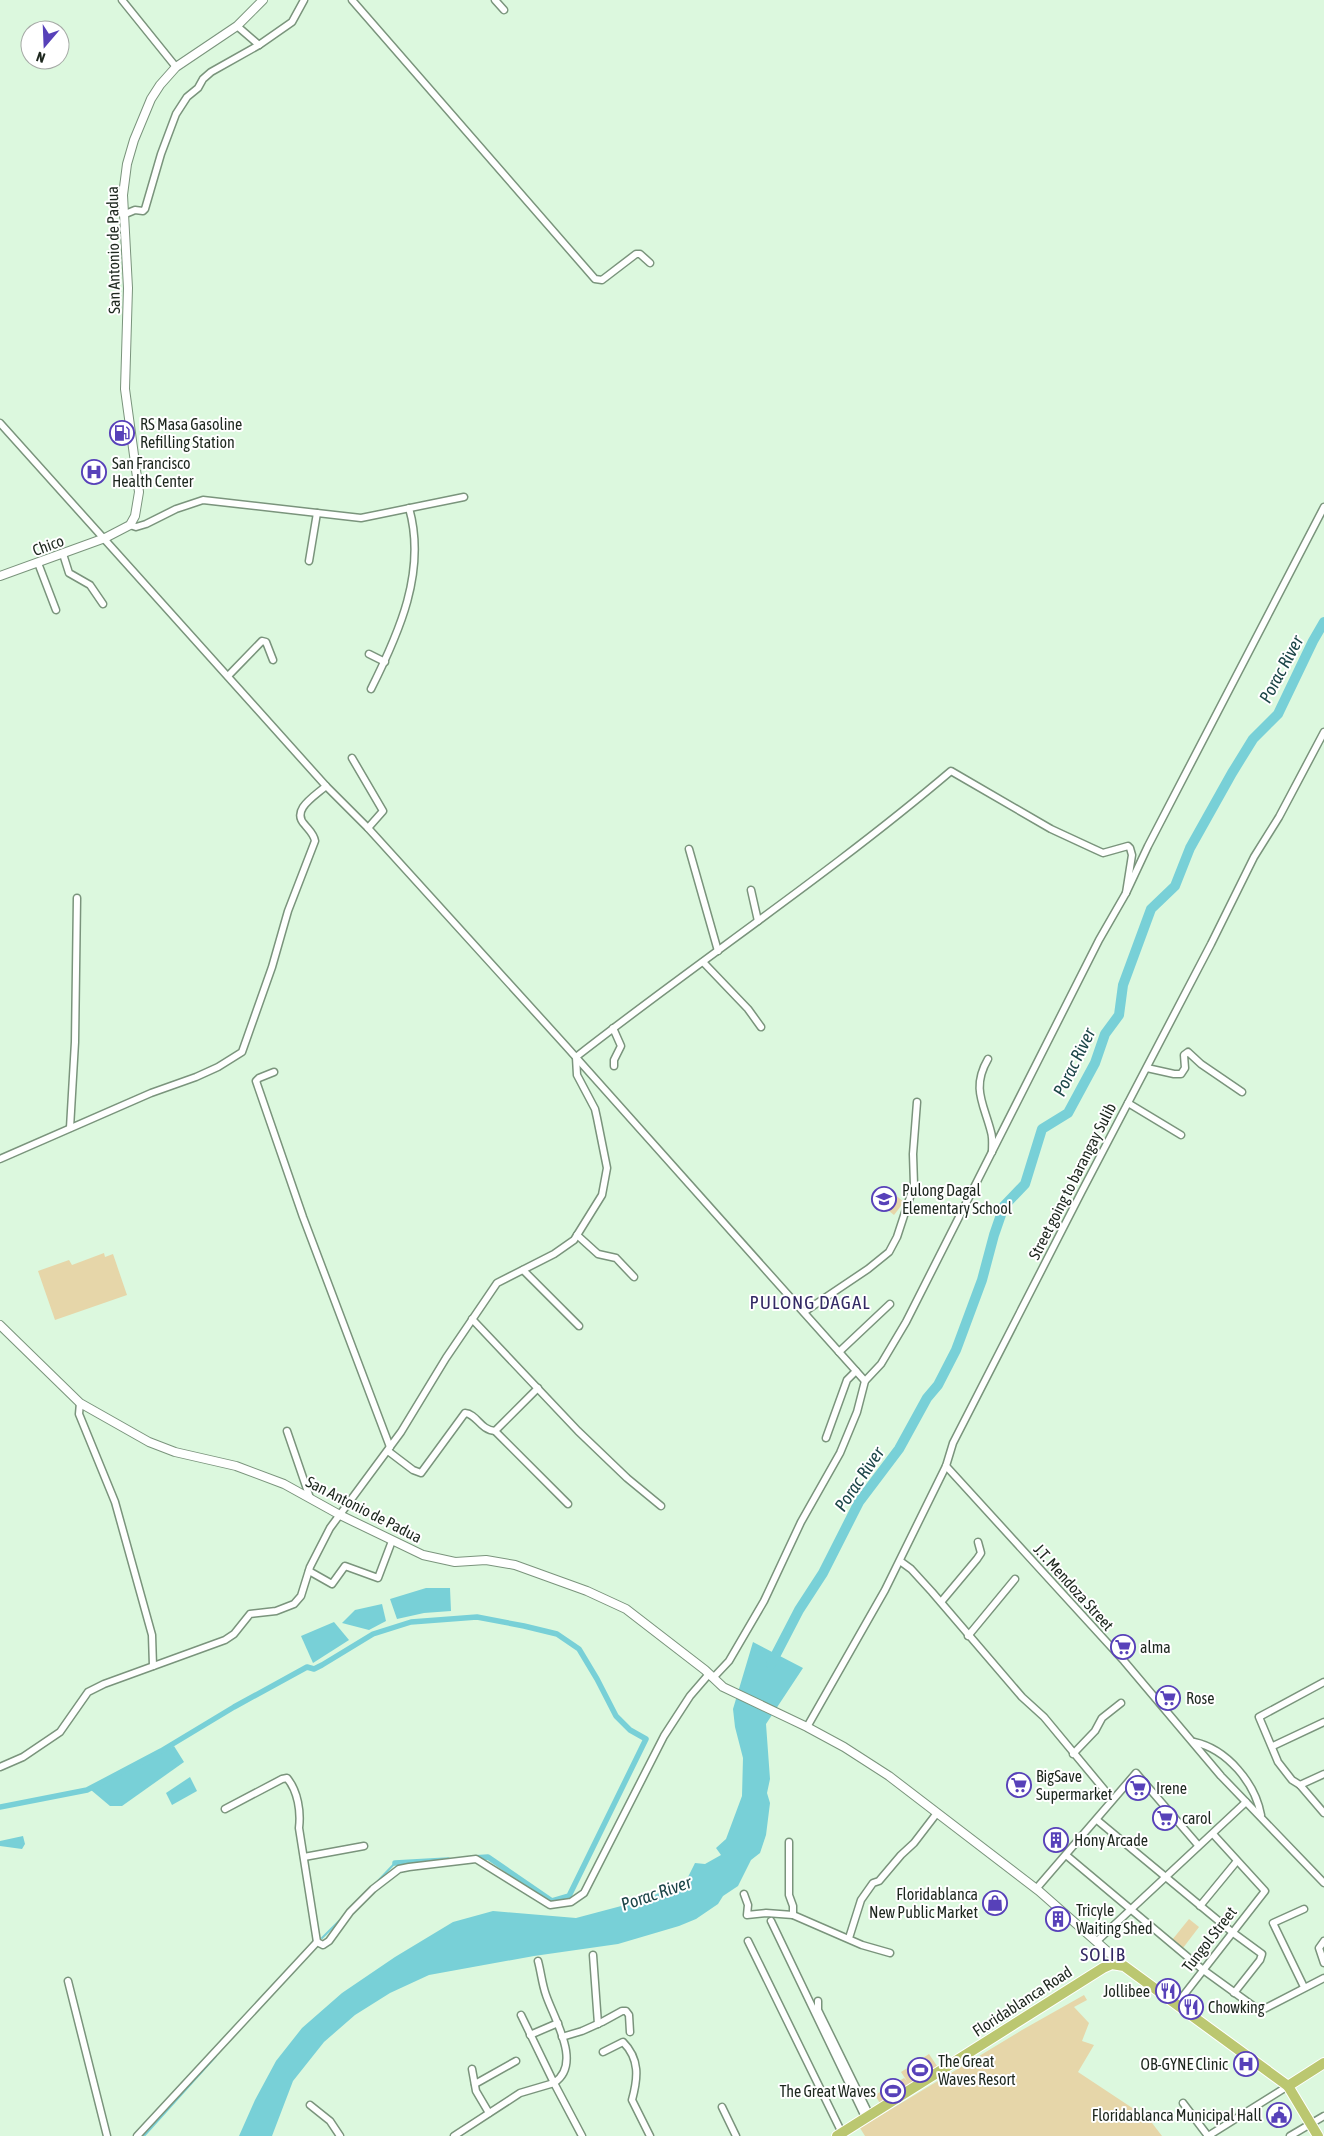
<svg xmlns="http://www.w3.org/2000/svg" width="1324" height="2136" font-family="'Asap Condensed',sans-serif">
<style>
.green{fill:#e6d6a9}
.water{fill:#78d0d7}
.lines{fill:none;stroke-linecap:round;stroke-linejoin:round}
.stream{stroke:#78d0d7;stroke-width:2}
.canal{stroke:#78d0d7;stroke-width:5.5}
.river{stroke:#78d0d7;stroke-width:10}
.minor-casing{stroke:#7a947c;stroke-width:9}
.tertiary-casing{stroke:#7a947c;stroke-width:10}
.primary-casing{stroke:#fff;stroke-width:12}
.minor{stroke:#fff;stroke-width:6}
.tertiary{stroke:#fff;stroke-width:8}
.primary{stroke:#bbc770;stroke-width:10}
.labels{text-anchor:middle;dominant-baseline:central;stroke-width:4;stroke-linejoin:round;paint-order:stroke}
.street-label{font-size:16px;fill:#1d271e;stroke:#fff}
.poi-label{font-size:16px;fill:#1d271e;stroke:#fff;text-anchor:start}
.water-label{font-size:18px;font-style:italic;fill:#1c4548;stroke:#fff}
.quarter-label{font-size:19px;letter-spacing:1px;fill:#322964;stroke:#fff}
</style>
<rect width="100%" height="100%" fill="#dcf8de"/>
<!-- green -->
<g class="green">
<polygon points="884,1186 904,1202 894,1215 874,1199"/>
<polygon points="104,1253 105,1257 113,1254 127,1295 55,1320 38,1271 69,1260 72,1265"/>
<polygon points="1189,1919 1199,1927 1183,1948 1172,1940"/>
<polygon points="1084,1995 1087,2000 1074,2007 1089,2023 1082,2041 1094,2045 1078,2072 1149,2119 1162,2136 865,2136 860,2128 1022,2030"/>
<polygon points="929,2054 939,2069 881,2105 875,2095 904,2078 907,2081 901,2072"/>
</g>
<!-- water -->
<g class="water">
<polygon points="426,1588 450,1588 451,1611 424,1613 397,1619 390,1599"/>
<polygon points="382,1604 386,1621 369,1630 342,1623 355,1610"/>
<polygon points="334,1622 349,1640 313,1663 301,1636"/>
<polygon points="753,1642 803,1668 766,1724 770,1779 767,1793 770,1803 766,1835 760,1853 751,1860 738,1886 723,1896 718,1904 696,1919 679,1926 618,1944 534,1956 429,1975 390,1993 355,2015 324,2042 293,2081 272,2136 239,2136 255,2100 276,2061 302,2028 342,1993 395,1957 453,1922 493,1911 576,1918 640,1901 678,1885 688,1877 695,1863 705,1864 721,1855 716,1848 726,1839 742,1796 743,1758 735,1727 733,1709"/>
<polygon points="174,1746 184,1762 122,1806 110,1806 91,1790"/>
<polygon points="190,1777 197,1791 172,1805 166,1793"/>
<polygon points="23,1836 25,1844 22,1849 0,1846 0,1841"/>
</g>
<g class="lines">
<!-- stream -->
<g class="stream">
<polyline points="376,1883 395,1863"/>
<polyline points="322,1938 343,1917"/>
<polyline points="144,2136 216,2056"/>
</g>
<!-- canal -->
<g class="canal">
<polyline points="0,1807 87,1790 161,1751 234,1707 307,1667 314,1669 322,1665 373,1634 411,1622 477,1617 524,1626 557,1634 579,1649 597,1679 616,1716 630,1730 646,1739 569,1896 552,1901 488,1857 472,1858"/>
<polyline points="395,1863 448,1860"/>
</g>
<!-- river -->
<polyline class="river" points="771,1664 799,1610 823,1573 859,1502 899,1449 927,1398 938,1385 956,1350 982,1280 994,1235 1004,1206 1025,1184 1042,1129 1068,1113 1095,1063 1105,1034 1119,1015 1123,985 1151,909 1175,886 1190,848 1232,773 1253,739 1278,714 1313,641 1324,622"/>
<defs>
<g id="minor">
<polyline points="122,0 176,67"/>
<polyline points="352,0 595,279 602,280 636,254 640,254 650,263"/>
<polyline points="495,0 504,10"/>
<polyline points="237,26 259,45 292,22 304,0"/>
<polyline points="123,215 135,210 143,211 145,209 161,154 176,114 187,97 198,88 203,79 211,72 259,45"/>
<polyline points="0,423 326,786 368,828 565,1045 865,1381"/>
<polyline points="130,525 136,527 146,524 176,509 203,500 361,518 464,497"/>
<polyline points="63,554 69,573 90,585 103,604"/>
<polyline points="309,561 317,513"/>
<polyline points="38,563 56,610"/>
<polyline points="369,654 385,662"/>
<polyline points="228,676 262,641 266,642 273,660"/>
<path d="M371,689C399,633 427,571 409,508"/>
<polyline points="352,758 383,811 368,828"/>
<polyline points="689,849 718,951"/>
<polyline points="751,890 758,921"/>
<polyline points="703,962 748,1009 761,1027"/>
<polyline points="613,1028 621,1046 614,1060 614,1066"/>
<path d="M988,1059C971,1088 984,1104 991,1132C993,1138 992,1146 992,1152"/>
<polyline points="1147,1068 1174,1074 1181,1074 1185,1068 1184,1055 1188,1052 1201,1064 1242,1092"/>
<polyline points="274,1072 259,1078 256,1081 303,1217 390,1447"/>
<polyline points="1128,1103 1181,1135"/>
<polyline points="70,1128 75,1042 77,898"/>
<path d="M0,1159L151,1093L196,1077L218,1067L242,1052L272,967L288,911L315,841C314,834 309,830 305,825C290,810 315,796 326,786"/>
<polyline points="577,1235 598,1254 616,1258 634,1277"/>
<polyline points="523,1270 579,1326"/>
<polyline points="804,1312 868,1269 889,1252 897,1237 914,1185 913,1154 917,1102"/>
<polyline points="472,1319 578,1431 627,1478 661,1506"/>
<polyline points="839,1352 890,1304"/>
<polyline points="538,1388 495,1431 568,1504"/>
<polyline points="80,1403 79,1414 115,1502 152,1635 153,1666"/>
<polyline points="287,1431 310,1498"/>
<polyline points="826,1438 847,1380 856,1371"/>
<path d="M388,1451L413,1470L421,1473L465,1413C477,1414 480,1430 495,1431"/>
<polyline points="946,1466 1124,1661 1221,1776 1324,1883"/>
<polyline points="900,1561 911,1569 932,1592 1022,1697 1044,1717 1112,1799"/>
<polyline points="309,1571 332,1584 345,1566 378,1578 392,1541"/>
<polyline points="941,1602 977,1559 981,1553 978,1542"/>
<polyline points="968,1636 1015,1579"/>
<polyline points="713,1678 729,1661 764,1601 801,1522 840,1453 857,1412 865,1381 881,1364 906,1322 1099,940 1126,893 1148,846 1324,507"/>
<polyline points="1324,1682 1259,1717 1278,1762 1292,1780 1300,1785 1324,1813"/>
<polyline points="807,1727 885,1590 946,1466 953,1443 1082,1191 1211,944 1254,857 1279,817 1324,732"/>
<path d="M1194,1742C1227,1749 1255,1783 1261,1815"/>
<polyline points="1273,1746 1324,1722"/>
<polyline points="1073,1754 1095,1731 1102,1718 1121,1703"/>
<path d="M0,1767L23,1757L60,1732L88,1692L104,1684L225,1640L234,1634L250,1614L276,1611L294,1604L301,1596L310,1567L330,1528L401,1432L446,1358L497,1283L554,1254L574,1240L602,1195L607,1168L597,1118L595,1109L577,1075L576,1057C700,960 831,873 951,771L1051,829L1092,848L1103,853L1128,846L1130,848L1132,855L1126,893"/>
<polyline points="1300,1785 1324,1774"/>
<path d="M225,1809L282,1779L287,1778C298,1791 301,1812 299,1828L317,1942"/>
<polyline points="1097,1820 1232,1932 1262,1954 1260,1960 1234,1993"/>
<polyline points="789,1842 789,1895 793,1906 793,1915"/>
<polyline points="1066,1855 1202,1969 1260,2011 1324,1978"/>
<polyline points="304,1857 364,1846"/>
<polyline points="1036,1889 1136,1773 1198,1845"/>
<polyline points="744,1894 748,1905 747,1915 766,1913 793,1915 862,1945 890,1953"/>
<polyline points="1200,1906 1237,1861"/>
<polyline points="1304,1909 1273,1923 1304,1987"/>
<polyline points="771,1921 866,2119"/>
<polyline points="849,1938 861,1900 873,1883 879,1881 901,1855 914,1843 937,1813"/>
<polyline points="748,1941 842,2133"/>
<polyline points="1097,1941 1246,1802"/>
<polyline points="1324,1941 1319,1948 1324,1963"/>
<polyline points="593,1955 598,2024"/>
<polyline points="68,1981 107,2136"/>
<polyline points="818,2001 818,2010 870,2116"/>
<polyline points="1176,2005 1265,1891 1213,1834"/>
<path d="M521,2015L554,2083C583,2064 554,2019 546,1995C542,1984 541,1972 538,1961"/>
<polyline points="530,2035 558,2023"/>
<polyline points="562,2037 582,2031 602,2022 622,2011 626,2011 629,2015 630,2032"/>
<path d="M603,2052L623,2042C640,2059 638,2078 632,2100L650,2136"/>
<polyline points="472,2069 476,2091 489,2113"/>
<polyline points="475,2084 516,2061"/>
<polyline points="1183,2103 1208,2136"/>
<polyline points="310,2105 330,2121 340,2136"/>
<polyline points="722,2107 736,2136"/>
<polyline points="137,2136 317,1942 323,1945 329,1941 350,1912 373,1889 399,1869 409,1867 476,1859 550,1905 571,1902 584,1893 664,1736 690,1696 709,1674"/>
<polyline points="454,2136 520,2093 554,2083 582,2136"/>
<polyline points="1208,2136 1288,2086"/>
<polyline points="1290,2136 1324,2116"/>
</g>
<g id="tertiary">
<polyline points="0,576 105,538 130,525 135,516 139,492 125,389 128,288 123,195 127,164 134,140 151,99 160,85 176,67 237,26 263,0"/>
<polyline points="0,1325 80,1403 149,1442 175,1452 236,1466 284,1484 340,1515 423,1555 455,1562 486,1560 515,1565 587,1591 626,1609 705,1670 723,1687 807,1727 844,1747 889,1776 1039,1891 1124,1966"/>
</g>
<g id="primary">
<polyline points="1288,2086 1324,2063"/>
<polyline points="837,2136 1103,1968 1112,1964 1124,1966 1288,2086 1318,2136"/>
</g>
</defs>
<!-- minor casing -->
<use href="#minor" class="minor-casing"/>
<!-- tertiary casing -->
<use href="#tertiary" class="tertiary-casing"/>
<!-- primary casing -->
<use href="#primary" class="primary-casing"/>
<!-- minor -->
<use href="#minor" class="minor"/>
<!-- tertiary -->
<use href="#tertiary" class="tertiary"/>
<!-- primary -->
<use href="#primary" class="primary"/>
</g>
<!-- icons -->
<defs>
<symbol id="fuel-ring" viewBox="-11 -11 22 22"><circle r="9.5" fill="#fff" stroke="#5741b9" stroke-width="1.5"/><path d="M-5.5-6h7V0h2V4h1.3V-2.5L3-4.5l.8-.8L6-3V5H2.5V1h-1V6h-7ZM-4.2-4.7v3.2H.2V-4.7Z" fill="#5741b9"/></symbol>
<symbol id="hospital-ring" viewBox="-11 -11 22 22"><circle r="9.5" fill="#fff" stroke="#5741b9" stroke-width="1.5"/><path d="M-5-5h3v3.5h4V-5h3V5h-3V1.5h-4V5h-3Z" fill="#5741b9"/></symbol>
<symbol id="school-ring" viewBox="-11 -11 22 22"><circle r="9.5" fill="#fff" stroke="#5741b9" stroke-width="1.5"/><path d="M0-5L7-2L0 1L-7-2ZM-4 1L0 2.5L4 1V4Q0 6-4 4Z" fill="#5741b9"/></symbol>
<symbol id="supermarket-ring" viewBox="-11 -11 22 22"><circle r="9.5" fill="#fff" stroke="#5741b9" stroke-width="1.5"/><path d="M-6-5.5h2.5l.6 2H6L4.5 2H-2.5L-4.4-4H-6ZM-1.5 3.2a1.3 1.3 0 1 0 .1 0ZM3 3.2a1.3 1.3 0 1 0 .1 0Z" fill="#5741b9"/></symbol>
<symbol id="building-ring" viewBox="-11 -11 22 22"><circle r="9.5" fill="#fff" stroke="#5741b9" stroke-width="1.5"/><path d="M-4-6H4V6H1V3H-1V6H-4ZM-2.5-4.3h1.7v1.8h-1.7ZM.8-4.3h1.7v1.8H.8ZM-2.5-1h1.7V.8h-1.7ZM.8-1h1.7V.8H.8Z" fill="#5741b9"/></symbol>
<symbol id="shop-ring" viewBox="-11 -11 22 22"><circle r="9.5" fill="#fff" stroke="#5741b9" stroke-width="1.5"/><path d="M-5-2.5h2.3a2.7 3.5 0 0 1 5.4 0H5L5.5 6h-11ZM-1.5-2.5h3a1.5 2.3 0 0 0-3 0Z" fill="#5741b9"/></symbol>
<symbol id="restaurant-ring" viewBox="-11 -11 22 22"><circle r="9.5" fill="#fff" stroke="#5741b9" stroke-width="1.5"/><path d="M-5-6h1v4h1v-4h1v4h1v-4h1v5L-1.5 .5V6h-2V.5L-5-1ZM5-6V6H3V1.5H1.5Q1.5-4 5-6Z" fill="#5741b9"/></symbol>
<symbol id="stadium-ring" viewBox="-11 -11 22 22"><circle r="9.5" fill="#fff" stroke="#5741b9" stroke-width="1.5"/><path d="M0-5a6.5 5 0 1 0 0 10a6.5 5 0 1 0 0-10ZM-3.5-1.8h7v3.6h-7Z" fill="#5741b9"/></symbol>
<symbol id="civic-ring" viewBox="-11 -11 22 22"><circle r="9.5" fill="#fff" stroke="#5741b9" stroke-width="1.5"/><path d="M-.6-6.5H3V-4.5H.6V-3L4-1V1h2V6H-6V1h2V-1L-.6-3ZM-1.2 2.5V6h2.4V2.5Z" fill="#5741b9"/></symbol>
</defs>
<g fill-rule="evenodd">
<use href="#fuel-ring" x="108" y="419" width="28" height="28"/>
<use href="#hospital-ring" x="80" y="458" width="28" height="28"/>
<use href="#school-ring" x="870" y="1185" width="28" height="28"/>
<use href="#supermarket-ring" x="1109" y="1633" width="28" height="28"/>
<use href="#supermarket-ring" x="1154" y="1684" width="28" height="28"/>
<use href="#supermarket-ring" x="1005" y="1771" width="28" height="28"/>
<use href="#supermarket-ring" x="1124" y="1774" width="28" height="28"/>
<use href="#supermarket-ring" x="1151" y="1804" width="28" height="28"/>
<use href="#building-ring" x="1042" y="1826" width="28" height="28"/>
<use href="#shop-ring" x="981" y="1889" width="28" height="28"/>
<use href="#building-ring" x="1044" y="1905" width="28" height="28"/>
<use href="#restaurant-ring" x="1154" y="1977" width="28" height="28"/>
<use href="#restaurant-ring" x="1177" y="1993" width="28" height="28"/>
<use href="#hospital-ring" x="1232" y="2050" width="28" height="28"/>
<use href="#stadium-ring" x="906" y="2056" width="28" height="28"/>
<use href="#stadium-ring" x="879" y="2077" width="28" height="28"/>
<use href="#civic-ring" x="1265" y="2101" width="28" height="28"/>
</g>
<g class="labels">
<!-- street labels -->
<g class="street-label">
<text transform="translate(113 250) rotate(-91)">San Antonio de Padua</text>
<text transform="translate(48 545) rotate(-20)">Chico</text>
<text transform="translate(1072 1181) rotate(-63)">Street going to barangay Sulib</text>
<text transform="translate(364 1509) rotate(27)">San Antonio de Padua</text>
<text transform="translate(1074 1587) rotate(48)">J.T. Mendoza Street</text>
<text transform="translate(1209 1939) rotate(-52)">Tungol Street</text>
<text transform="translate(1022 2001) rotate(-33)">Floridablanca Road</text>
</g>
<!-- poi labels -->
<g class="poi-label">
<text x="140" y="424">RS Masa Gasoline<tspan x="140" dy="18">Refilling Station</tspan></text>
<text x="112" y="463">San Francisco<tspan x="112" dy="18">Health Center</tspan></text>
<text x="902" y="1190">Pulong Dagal<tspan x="902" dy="18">Elementary School</tspan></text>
<text x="1140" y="1647">alma</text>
<text x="1186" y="1698">Rose</text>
<text x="1036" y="1776">BigSave<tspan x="1036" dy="18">Supermarket</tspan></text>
<text x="1156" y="1788">Irene</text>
<text x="1182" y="1818">carol</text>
<text x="1074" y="1840">Hony Arcade</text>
<text x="978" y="1894" text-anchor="end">Floridablanca<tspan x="978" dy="18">New Public Market</tspan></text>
<text x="1076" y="1910">Tricyle<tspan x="1076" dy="18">Waiting Shed</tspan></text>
<text x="1150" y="1991" text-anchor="end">Jollibee</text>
<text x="1208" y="2007">Chowking</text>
<text x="938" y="2061">The Great<tspan x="938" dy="18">Waves Resort</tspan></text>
<text x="1228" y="2064" text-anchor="end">OB-GYNE Clinic</text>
<text x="876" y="2091" text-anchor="end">The Great Waves</text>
<text x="1262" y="2115" text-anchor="end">Floridablanca Municipal Hall</text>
</g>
<!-- water labels -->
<g class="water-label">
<text transform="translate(1281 669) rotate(-62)">Porac River</text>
<text transform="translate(1074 1062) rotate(-64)">Porac River</text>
<text transform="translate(859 1479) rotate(-56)">Porac River</text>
<text transform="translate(656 1893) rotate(-19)">Porac River</text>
</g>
<!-- quarter labels -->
<g class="quarter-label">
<text x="810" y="1302">PULONG DAGAL</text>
<text x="1103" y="1954">SOLIB</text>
</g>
</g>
<!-- north arrow -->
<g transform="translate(45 45) rotate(199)"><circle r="24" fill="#ffffff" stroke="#a5a9a5"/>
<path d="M0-4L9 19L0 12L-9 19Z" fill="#5741b9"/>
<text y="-8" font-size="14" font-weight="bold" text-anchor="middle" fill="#1d271e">N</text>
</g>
</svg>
